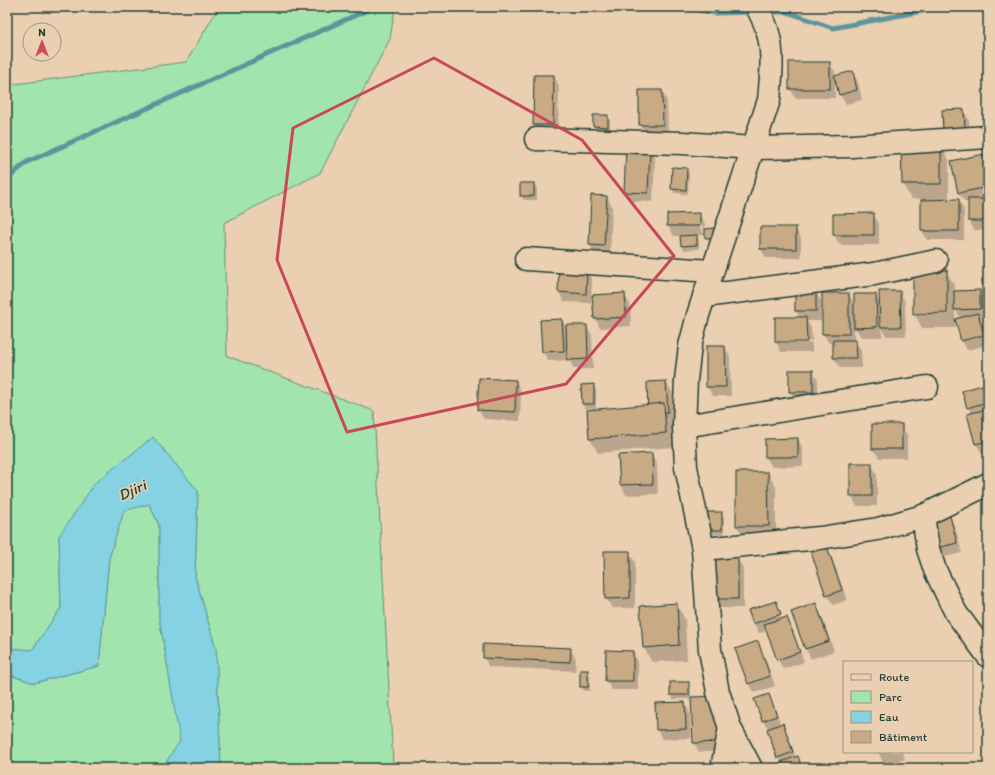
<svg xmlns="http://www.w3.org/2000/svg" width="995" height="775" font-family="Itim,sans-serif">
<style>
.green{fill:#a2e4ae;stroke:#609071}
.water{fill:#84d2e2;stroke:#5c969c}
.shadow{fill:#0003}
.lines{fill:none;stroke-linecap:round;stroke-linejoin:round}
.stream{stroke:#5c969c;stroke-width:5}
.building{fill:#c8aa85;stroke:#1f3d34}
.minor-casing{stroke:#1f3d34;stroke-width:25}
.minor{stroke:#eacfb1;stroke-width:22}
.marked{fill:none;stroke:#c84859;stroke-width:3;stroke-linejoin:round}
.labels{text-anchor:middle;dominant-baseline:central;stroke-width:3;stroke-linejoin:round;paint-order:stroke}
.water-label{font-size:16px;font-style:italic;fill:#24443d;stroke:#eacfb1}
</style>
<rect width="100%" height="100%" fill="#eacfb1"/>
<filter id="ink" filterUnits="userSpaceOnUse"><feTurbulence type="fractalNoise" baseFrequency=".025" numOctaves="2"/><feDisplacementMap in="SourceGraphic" scale="8" xChannelSelector="R" yChannelSelector="G"/><feConvolveMatrix kernelMatrix="1 2 1 2 8 2 1 2 1" color-interpolation-filters="sRGB"/></filter>
<g filter="url(#ink)">
<!-- green -->
<g class="green">
<polygon points="219,7 395,7 390,39 320,173 224,223 227,356 374,411 393,765 392,768 221,768 216,649 195,576 198,491 153,438 59,536 61,608 32,650 7,648 7,85 186,62"/>
<polygon points="149,504 159,525 159,617 181,741 162,768 7,768 7,674 34,683 99,666 109,558 124,510"/>
</g>
<!-- water -->
<polygon class="water" points="153,437 198,491 195,576 216,649 221,768 162,768 180,741 159,617 159,525 149,504 124,511 109,558 99,666 34,683 7,674 7,648 32,650 61,608 59,536 95,483"/>
<!-- shadow -->
<g class="shadow">
<polygon points="829,63 835,72 835,77 852,72 858,82 862,100 846,104 840,95 835,78 835,98 795,98 790,88"/>
<polygon points="554,76 559,86 558,135 540,134 534,125"/>
<polygon points="662,91 667,101 668,134 646,134 640,125"/>
<polygon points="963,110 969,120 970,139 943,111"/>
<polygon points="594,116 607,116 610,121 610,131 597,131 594,126"/>
<polygon points="941,145 949,160 949,200 959,200 964,210 964,240 927,240 922,231 922,199 911,199 903,184 902,146"/>
<polygon points="649,150 655,160 653,202 630,201 625,191"/>
<polygon points="984,155 988,163 988,198 981,199 988,200 988,230 974,230 969,221 969,202 965,202 959,193"/>
<polygon points="686,169 689,173 688,194 675,193 672,189"/>
<polygon points="534,184 537,188 537,200 524,200 521,196"/>
<polygon points="607,197 612,207 610,256 595,255 590,245"/>
<polygon points="699,214 705,224 705,230 718,241 709,242 706,233 699,221 697,222 705,235 696,235 699,241 699,249 684,250 682,245 681,236 674,236 668,226 668,215"/>
<polygon points="873,214 879,224 879,245 840,245 834,235 834,215"/>
<polygon points="795,228 801,238 801,258 766,258 761,249"/>
<polygon points="560,269 586,270 592,280 591,303 564,302 559,292"/>
<polygon points="946,271 955,286 955,292 979,291 983,298 988,280 988,316 985,311 985,319 980,319 983,324 988,345 967,350 962,341 961,319 955,309 955,328 922,328 914,313"/>
<polygon points="796,291 815,291 821,301 821,321 807,321 811,328 812,341 780,341 780,343 812,343 812,352 781,352 776,342 776,318 800,318 796,311"/>
<polygon points="900,292 905,302 906,336 886,336 882,328 882,337 861,337 854,326 855,341 861,350 862,368 840,368 834,358 834,343 829,343 823,334 849,294 855,305 876,295 880,303"/>
<polygon points="624,294 630,304 631,326 600,328 595,318"/>
<polygon points="562,320 567,329 586,326 592,335 593,369 574,369 569,360 548,361 543,352"/>
<polygon points="725,347 730,357 731,396 713,396 707,387"/>
<polygon points="813,371 818,380 818,401 795,401 790,391"/>
<polygon points="516,381 521,391 520,421 484,419 478,409"/>
<polygon points="666,382 672,392 674,447 598,453 590,439 593,408 585,409 583,404 593,385 596,390 596,410 649,406"/>
<polygon points="982,386 988,399 988,452 982,454 976,444 968,415 972,414 968,407"/>
<polygon points="901,425 907,435 907,458 879,458 873,449"/>
<polygon points="798,439 803,449 803,466 772,467 766,457"/>
<polygon points="652,454 657,464 658,494 626,495 621,485 620,456"/>
<polygon points="871,464 877,474 877,506 857,506 851,496"/>
<polygon points="768,473 776,487 776,540 746,540 737,526"/>
<polygon points="705,513 721,513 724,518 724,534 708,534"/>
<polygon points="949,517 955,527 962,553 944,557 938,548"/>
<polygon points="824,542 830,552 847,600 833,605 827,595"/>
<polygon points="629,552 635,562 635,608 612,608 606,598"/>
<polygon points="737,558 743,568 743,608 720,608 714,598"/>
<polygon points="775,602 781,612 782,615 779,610 777,611 782,619 787,618 792,628 804,662 783,669 778,660 767,631 759,633 754,624 749,611"/>
<polygon points="676,604 685,619 687,660 652,662 644,648"/>
<polygon points="815,605 821,614 834,651 811,659 806,649 793,612"/>
<polygon points="757,642 763,652 775,686 754,693 749,683"/>
<polygon points="570,649 576,659 575,671 489,667 484,658"/>
<polygon points="633,652 638,662 638,690 612,690 606,680"/>
<polygon points="587,671 590,676 590,691 584,691 581,686"/>
<polygon points="688,683 691,688 691,698 718,697 725,752 699,752 694,743 692,699 673,699 671,694"/>
<polygon points="768,695 774,705 781,725 782,724 788,734 796,758 797,757 803,768 784,768 778,757 769,730 763,721 756,700"/>
<polygon points="685,703 690,713 691,738 662,739 657,729"/>
<polygon points="878,752 902,752 905,759 885,766"/>
</g>
<g class="lines">
<!-- stream -->
<g class="stream">
<polyline points="681,7 716,13 754,12"/>
<polyline points="766,12 787,12 833,28 922,11 927,7"/>
<polyline points="7,179 27,162 374,7"/>
</g>
</g>
<!-- building -->
<g class="building">
<rect x="789" y="62" width="41" height="27"/>
<polygon points="853,71 857,90 839,95 834,76"/>
<polygon points="534,75 554,75 553,125 533,125"/>
<polygon points="639,90 662,90 663,125 639,125"/>
<polygon points="964,109 965,130 943,131 942,110"/>
<polygon points="593,115 608,115 608,127 593,126"/>
<polygon points="941,144 941,184 902,184 901,145"/>
<polygon points="626,148 650,149 648,193 624,192"/>
<polygon points="984,154 988,173 988,187 958,193 951,161"/>
<polygon points="672,167 687,168 686,190 671,189"/>
<rect x="520" y="183" width="14" height="13"/>
<polygon points="591,195 607,196 604,246 589,245"/>
<polygon points="959,199 959,231 921,231 921,200"/>
<rect x="968" y="199" width="20" height="22"/>
<polygon points="700,213 700,226 667,226 667,214"/>
<polygon points="874,213 874,235 833,235 833,214"/>
<rect x="760" y="227" width="36" height="22"/>
<polygon points="715,228 716,237 705,238 705,229"/>
<polygon points="697,235 697,245 681,246 680,236"/>
<polygon points="559,267 587,269 586,294 558,292"/>
<polygon points="913,270 947,270 947,313 913,314"/>
<rect x="982" y="279" width="6" height="29"/>
<rect x="795" y="290" width="21" height="21"/>
<polygon points="980,290 980,309 954,310 954,291"/>
<polygon points="879,291 900,291 901,327 880,327"/>
<polygon points="625,293 626,317 594,319 592,295"/>
<rect x="822" y="293" width="27" height="41"/>
<polygon points="854,294 876,294 877,327 854,328"/>
<polygon points="978,313 984,335 961,341 955,319"/>
<polygon points="775,317 806,317 807,342 775,342"/>
<polygon points="562,319 564,351 542,352 540,320"/>
<polygon points="566,325 587,325 588,359 567,360"/>
<polygon points="833,340 856,340 857,358 833,358"/>
<polygon points="706,346 725,346 726,387 706,387"/>
<rect x="789" y="370" width="24" height="22"/>
<polygon points="479,378 516,380 515,412 477,410"/>
<polygon points="666,381 668,412 648,413 647,382"/>
<polygon points="594,384 594,404 582,404 581,385"/>
<polygon points="982,385 987,402 967,408 962,391"/>
<polygon points="664,403 666,433 589,439 587,410"/>
<polygon points="988,409 988,441 975,444 967,414"/>
<rect x="872" y="424" width="30" height="25"/>
<polygon points="798,438 798,457 765,457 765,439"/>
<polygon points="652,453 653,484 620,485 618,455"/>
<rect x="850" y="463" width="22" height="33"/>
<polygon points="736,472 768,472 769,526 736,526"/>
<rect x="704" y="512" width="18" height="18"/>
<polygon points="950,516 957,543 937,548 930,521"/>
<polygon points="825,541 842,590 826,596 809,546"/>
<polygon points="604,551 630,551 630,598 605,599"/>
<rect x="713" y="557" width="25" height="42"/>
<polygon points="776,601 781,614 753,624 748,610"/>
<polygon points="677,603 679,645 643,648 640,606"/>
<polygon points="816,603 829,641 805,649 791,612"/>
<polygon points="787,617 800,652 777,660 764,624"/>
<polygon points="758,641 770,676 748,684 735,649"/>
<polygon points="483,644 571,648 570,662 483,658"/>
<polygon points="606,650 633,651 633,681 605,681"/>
<rect x="580" y="670" width="8" height="17"/>
<rect x="670" y="682" width="19" height="13"/>
<polygon points="769,694 777,716 762,721 754,699"/>
<polygon points="719,696 720,742 693,743 691,697"/>
<polygon points="685,702 686,729 656,730 655,703"/>
<polygon points="783,723 793,752 777,758 767,729"/>
<polygon points="798,756 802,768 783,768 781,762"/>
</g>
<g class="lines">
<defs>
<g id="minor">
<polyline points="536,139 683,143 753,148 852,146 988,137"/>
<polyline points="526,259 712,271"/>
<polyline points="704,296 874,274 936,261"/>
<polyline points="684,426 927,387"/>
<polyline points="923,516 928,549 935,570 956,613 988,656"/>
<polyline points="703,549 820,538 878,529 923,516 988,484"/>
<polyline points="722,768 730,728"/>
<path d="M751,768L730,728L718,692L710,650L703,549L686,467L684,426L686,380L690,346L698,315L769,100C771,78 774,55 768,33C766,24 761,15 757,7"/>
</g>
</defs>
<!-- minor casing -->
<use href="#minor" class="minor-casing"/>
<!-- minor -->
<use href="#minor" class="minor"/>
</g>
</g>
<!-- marked area -->
<path class="marked" d="M434,58L582,140L674,256L566,384L347,432L277,260L293,128Z"/>
<g class="labels">
<!-- water labels -->
<g class="water-label">
<text transform="translate(132 490) rotate(-24)">Djiri</text>
</g>
</g>
<!-- margin -->
<rect width="995" height="775" fill="none" stroke="#eacfb1" stroke-width="24"/>
<rect x="12" y="12" width="971" height="751" fill="none" stroke="#1f3d34" stroke-width="1.5" filter="url(#ink)"/>
<!-- legend -->
<rect x="843" y="661" width="130" height="92" fill="#eacfb1" stroke="#99957f"/>
<rect x="851" y="674" width="20" height="6" fill="#eacfb1" stroke="#99957f"/>
<text x="879" y="681" font-size="12" fill="#1f3d34">Route</text>
<rect x="851" y="691" width="20" height="12" fill="#a2e4ae" stroke="#99957f"/>
<text x="879" y="701" font-size="12" fill="#1f3d34">Parc</text>
<rect x="851" y="711" width="20" height="12" fill="#84d2e2" stroke="#99957f"/>
<text x="879" y="721" font-size="12" fill="#1f3d34">Eau</text>
<rect x="851" y="731" width="20" height="12" fill="#c8aa85" stroke="#99957f"/>
<text x="879" y="741" font-size="12" fill="#1f3d34">Bâtiment</text>
<!-- north arrow -->
<g transform="translate(42 42)"><circle r="19" fill="#eacfb1" stroke="#99957f"/>
<path d="M0-3L7 15L0 10L-7 15Z" fill="#d1495b"/>
<text y="-6" font-size="11" font-weight="bold" text-anchor="middle" fill="#1f3d34">N</text>
</g>
</svg>
